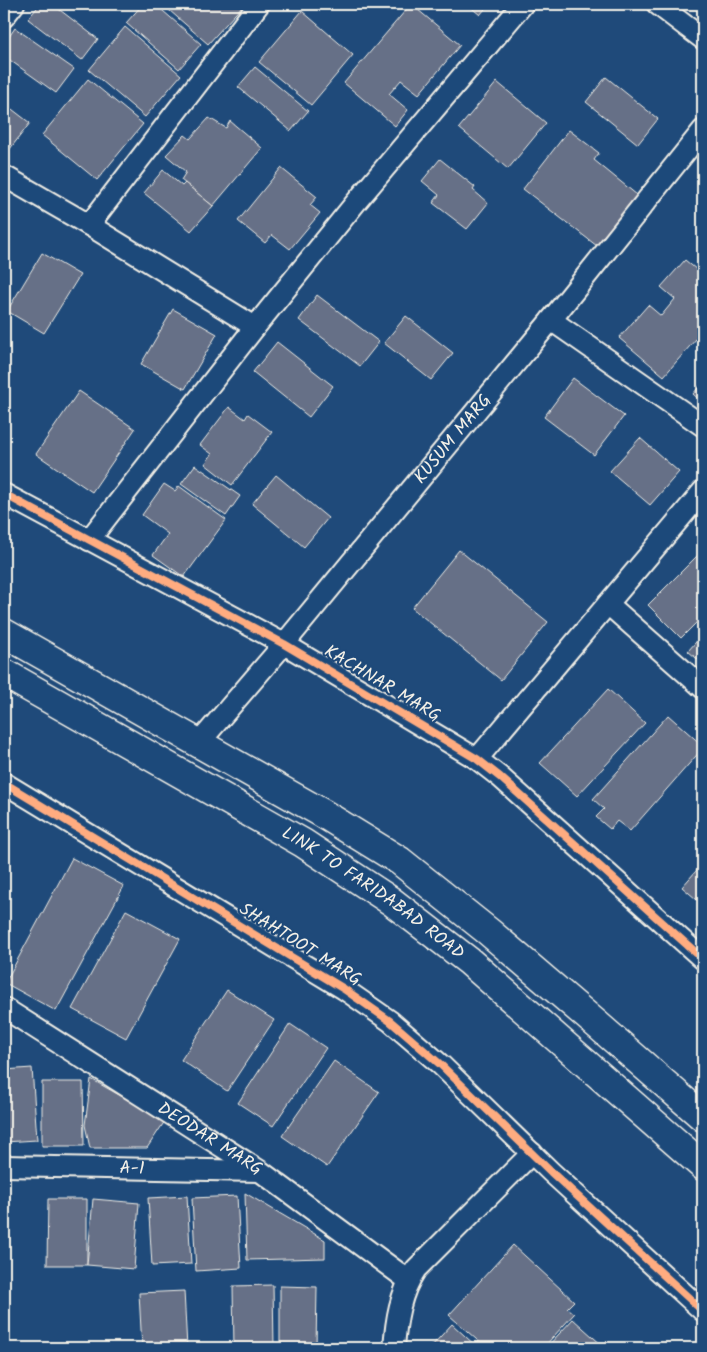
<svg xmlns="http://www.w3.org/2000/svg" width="707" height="1352" font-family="Kalam,sans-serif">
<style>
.building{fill:#666f87;stroke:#f4f1e8}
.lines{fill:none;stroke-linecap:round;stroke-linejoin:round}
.street-casing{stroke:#f4f1e8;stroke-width:24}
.primary-casing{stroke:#f4f1e8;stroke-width:31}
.street{stroke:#1f4a7a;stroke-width:20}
.primary{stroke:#1f4a7a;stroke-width:28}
.cycleway-casing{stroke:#1f4a7a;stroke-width:11}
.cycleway{stroke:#ffac80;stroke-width:8}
.labels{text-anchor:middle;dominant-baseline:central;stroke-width:4.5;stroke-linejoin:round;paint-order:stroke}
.street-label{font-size:18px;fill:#f4f1e8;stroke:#1f4a7a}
</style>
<rect width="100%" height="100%" fill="#1f4a7a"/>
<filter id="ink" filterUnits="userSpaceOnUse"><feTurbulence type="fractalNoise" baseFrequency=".02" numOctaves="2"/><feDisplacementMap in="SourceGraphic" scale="10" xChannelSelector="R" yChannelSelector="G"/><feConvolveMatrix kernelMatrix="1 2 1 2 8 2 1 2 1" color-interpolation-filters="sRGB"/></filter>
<g filter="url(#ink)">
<!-- building -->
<g class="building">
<polygon points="40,4 52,4 98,39 82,60 28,19"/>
<polygon points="143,4 155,4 201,44 179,69 126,23"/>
<polygon points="162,4 244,4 208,44"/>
<polygon points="411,4 460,45 419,94 401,80 389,94 408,110 395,126 344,83"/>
<polygon points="467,4 489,4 480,15"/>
<polygon points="302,11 353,55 311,105 259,62"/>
<polygon points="125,27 181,75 145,117 89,70"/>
<polygon points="15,28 74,69 56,93 4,56 4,44"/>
<polygon points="255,67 308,111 291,131 238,87"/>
<polygon points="606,77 658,119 638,144 586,102"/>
<polygon points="88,79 143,124 97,180 42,135"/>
<polygon points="497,82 546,123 508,169 459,128"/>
<polygon points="4,103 30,123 6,154 4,152"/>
<polygon points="209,118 226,128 230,121 262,148 213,206 181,180 186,172 166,155 185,135 190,139"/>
<polygon points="569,130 599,153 594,160 637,195 597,246 523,189"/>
<polygon points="440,159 475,187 473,190 488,203 467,229 433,203 439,195 422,181"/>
<polygon points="281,168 317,197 310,205 320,213 290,249 272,235 265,243 238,221"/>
<polygon points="163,170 182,186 185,183 213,206 191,231 144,193"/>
<polygon points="42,253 80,275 44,333 7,311"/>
<polygon points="685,260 703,275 703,331 664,376 619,338 648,305 661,316 675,299 661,287"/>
<polygon points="317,295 379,342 360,366 299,320"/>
<polygon points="173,309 217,334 185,389 141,364"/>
<polygon points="406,316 453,353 431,380 384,343"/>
<polygon points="277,342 333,386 309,417 253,372"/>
<polygon points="573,378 624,416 594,455 544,417"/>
<polygon points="703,382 703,403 693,394"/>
<polygon points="79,391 135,429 92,492 36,454"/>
<polygon points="229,407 245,419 248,414 272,432 232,485 205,464 212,454 200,445"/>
<polygon points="640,438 679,472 650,505 610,471"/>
<polygon points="195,465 240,496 226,516 181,484"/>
<polygon points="276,475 328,518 304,547 252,504"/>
<polygon points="164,484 175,491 179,486 226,520 184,577 153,555 168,534 142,515"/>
<polygon points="459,550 548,622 501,680 412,608"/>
<polygon points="700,553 703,557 703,616 681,638 648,605"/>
<polygon points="703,634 703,664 688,651"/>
<polygon points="608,689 645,723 577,796 540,763"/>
<polygon points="668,715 703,746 703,748 630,831 617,821 610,829 596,817 604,809 593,799"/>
<polygon points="72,858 124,886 56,1011 5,983"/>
<polygon points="703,863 703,905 682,887"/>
<polygon points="126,910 180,939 126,1038 72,1009"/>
<polygon points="227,990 274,1020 227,1091 181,1060"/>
<polygon points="290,1024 326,1048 273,1126 238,1103"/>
<polygon points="334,1061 379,1092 327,1167 282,1136"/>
<polygon points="32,1068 37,1140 4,1142 4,1070"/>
<polygon points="91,1079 165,1121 147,1148 90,1148 85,1125"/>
<polygon points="42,1082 83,1082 84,1146 42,1146"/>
<polygon points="245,1193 325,1240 325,1258 247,1260"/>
<polygon points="187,1196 191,1264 152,1266 148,1198"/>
<polygon points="237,1196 241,1268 196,1271 192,1198"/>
<polygon points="48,1199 87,1199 87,1265 47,1265"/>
<polygon points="93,1199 139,1203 134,1269 87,1265"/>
<polygon points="513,1245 574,1301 567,1308 574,1314 543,1348 486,1348 449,1315"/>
<polygon points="273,1285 274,1348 234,1348 233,1286"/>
<polygon points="280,1286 317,1287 316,1348 280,1348"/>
<polygon points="184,1291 187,1348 142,1348 139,1293"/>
<polygon points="573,1319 603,1346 600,1348 546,1348"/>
<polygon points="452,1324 478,1348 430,1348"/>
</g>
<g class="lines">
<defs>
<g id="street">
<polyline points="657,4 703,39"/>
<polyline points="4,17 14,4"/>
<polyline points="4,176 89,225 255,327"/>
<polyline points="89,225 259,4"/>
<polyline points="551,320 703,426"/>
<polyline points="4,494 284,644 477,759 500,777 703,959"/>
<polyline points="89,540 255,327 357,201 523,4"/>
<polyline points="608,604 703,688"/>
<path id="s1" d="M199,743L284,644L551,320L703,130"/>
<polyline points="477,759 703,491"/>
<polyline points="4,783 344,989 390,1021 441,1065 551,1172 703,1311"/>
<path id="s2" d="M4,1008L260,1171L408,1280"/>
<path id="s3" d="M4,1166L259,1171"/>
<path d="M394,1348C396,1320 400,1293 416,1269L532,1153"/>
</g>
<g id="primary">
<polyline points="4,633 322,813 400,861 489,932 600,1027 703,1117"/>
<path id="s4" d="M4,673L303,843L391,901L470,962L703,1166"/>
</g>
</defs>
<!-- street casing -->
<use href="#street" class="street-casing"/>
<!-- primary casing -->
<use href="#primary" class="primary-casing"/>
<!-- street -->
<use href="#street" class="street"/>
<!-- primary -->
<use href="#primary" class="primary"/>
<defs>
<g id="cycleway">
<polyline points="4,494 284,644 477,759 500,777 703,959"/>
<polyline points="4,783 344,989 390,1021 441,1065 551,1172 703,1311"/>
</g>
</defs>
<!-- cycleway casing -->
<use href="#cycleway" class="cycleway-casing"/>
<!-- cycleway -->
<use href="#cycleway" class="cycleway"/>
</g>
</g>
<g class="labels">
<!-- street labels -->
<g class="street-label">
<text stroke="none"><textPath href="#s1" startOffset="396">KUSUM MARG</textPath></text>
<text transform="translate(382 684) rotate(31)">KACHNAR MARG</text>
<text stroke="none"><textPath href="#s4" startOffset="430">LINK TO FARIDABAD ROAD</textPath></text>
<text transform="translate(300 945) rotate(32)">SHAHTOOT MARG</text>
<text stroke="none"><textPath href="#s2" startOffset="244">DEODAR MARG</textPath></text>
<text stroke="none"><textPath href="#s3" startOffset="128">A-1</textPath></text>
</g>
</g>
<!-- margin -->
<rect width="707" height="1352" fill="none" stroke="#1f4a7a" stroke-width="20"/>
<rect x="10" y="10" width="687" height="1332" fill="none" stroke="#f4f1e8" stroke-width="2" filter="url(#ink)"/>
</svg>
